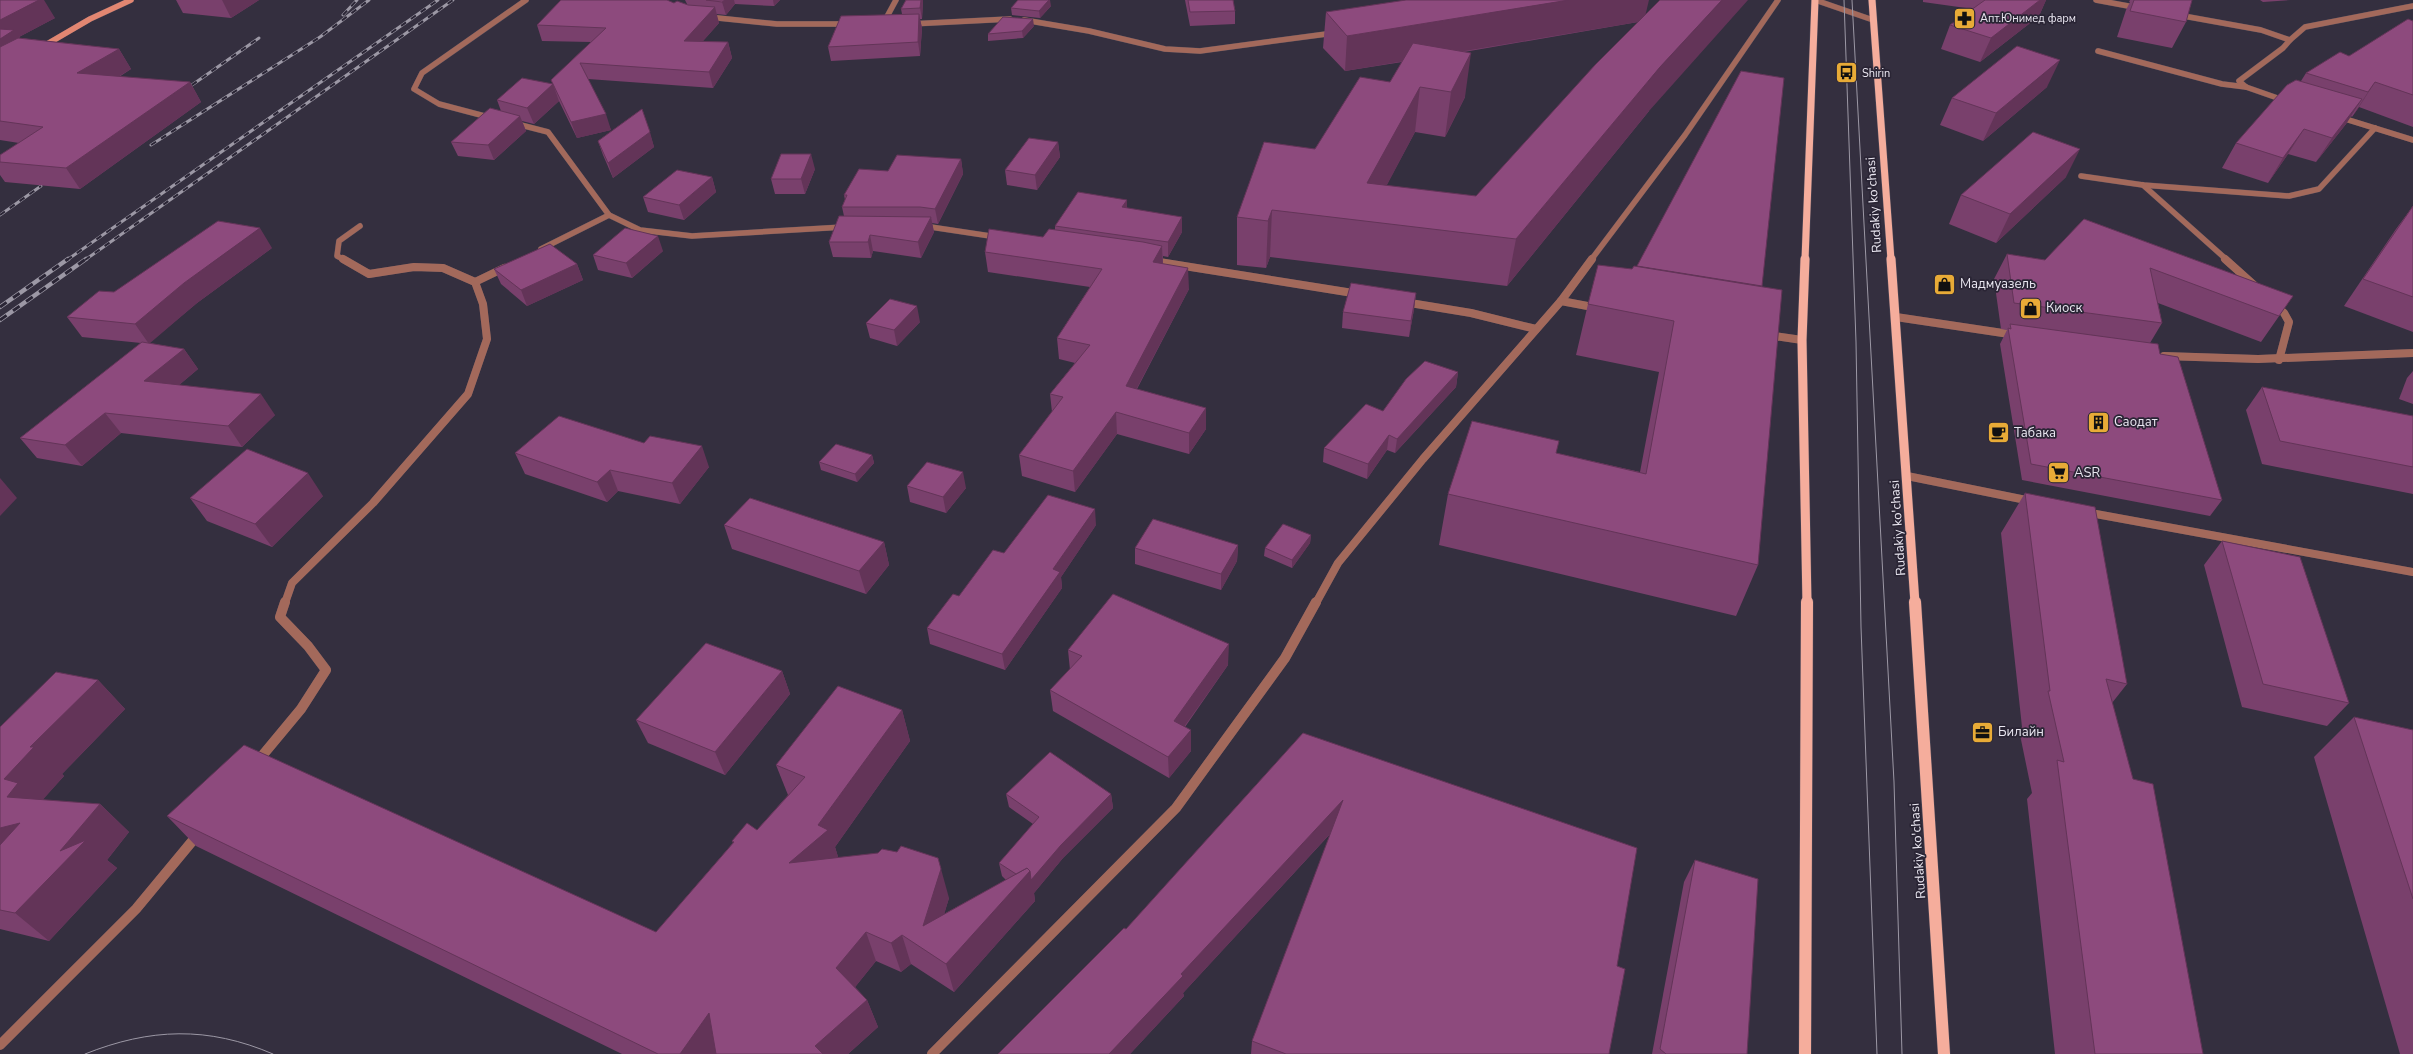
<svg xmlns="http://www.w3.org/2000/svg" width="2413" height="1054" font-family="'Nunito Sans',sans-serif">
<style>
.lines{fill:none;stroke-linecap:round;stroke-linejoin:round}
.street-far2-casing{stroke:#514c5b;stroke-width:6}
.street-far1-casing{stroke:#514c5b;stroke-width:8}
.street-casing{stroke:#514c5b;stroke-width:10}
.secondary-casing{stroke:#514c5b;stroke-width:6}
.primary-far2-casing{stroke:#514c5b;stroke-width:8}
.primary-far1-casing{stroke:#514c5b;stroke-width:10}
.primary-casing{stroke:#514c5b;stroke-width:13}
.street-far2{stroke:#a3695b;stroke-width:5.5}
.street-far1{stroke:#a3695b;stroke-width:8}
.street{stroke:#a3695b;stroke-width:10}
.secondary{stroke:#e28671;stroke-width:5.5}
.primary-far2{stroke:#f5ad9c;stroke-width:7}
.primary-far1{stroke:#f5ad9c;stroke-width:9}
.primary{stroke:#f5ad9c;stroke-width:12}
.tram{stroke:#9c98a5;stroke-width:1}
.rail-far1-casing{stroke:#9c98a5;stroke-width:3}
.rail-casing{stroke:#9c98a5;stroke-width:4.5}
.rail-far1{stroke:#2a2535;stroke-width:2;stroke-dasharray:6;stroke-linecap:butt}
.rail{stroke:#2a2535;stroke-width:3;stroke-dasharray:8;stroke-linecap:butt}
.wall{fill:#79406c;fill-rule:evenodd}
.shaded-wall{fill:#633458}
.building{fill:#8d4a7d;stroke:#633458}
.labels{text-anchor:middle;dominant-baseline:central;stroke-width:3.5;stroke-linejoin:round;paint-order:stroke}
.far-poi-label{font-size:11px;fill:#eae7f1;stroke:#2a2535;text-anchor:start}
.street-label{font-size:13px;fill:#eae7f1;stroke:#2a2535}
.poi-label{font-size:13px;fill:#eae7f1;stroke:#2a2535;text-anchor:start}
</style>
<rect width="100%" height="100%" fill="#342f3f"/>
<g class="lines">
<defs>
<g id="street-far2">
<polyline points="1815,0 1873,20"/>
<polyline points="2096,0 2139,8"/>
<polyline points="2178,15 2261,30 2290,40 2283,48 2239,81 2246,87 2286,101"/>
<polyline points="708,17 777,24 848,24"/>
<polyline points="1024,20 1089,31 1165,49 1200,51 1334,33"/>
<polyline points="883,24 896,0"/>
<polyline points="910,24 1010,19"/>
<polyline points="2290,40 2305,27 2413,6"/>
<polyline points="2098,51 2222,84 2246,87"/>
<polyline points="2339,117 2413,140"/>
<polyline points="492,118 439,104 414,89 422,73 526,0"/>
<polyline points="513,123 548,132 609,215 640,230 692,236 844,227"/>
<polyline points="2081,176 2143,185 2289,196 2319,189 2375,128"/>
<polyline points="2143,185 2227,260"/>
<polyline points="924,226 997,237"/>
<polyline points="541,249 609,215"/>
<polyline points="345,260 337,256 339,241 360,226"/>
<polyline points="1591,260 1685,135 1778,0"/>
</g>
<g id="street-far1">
<polyline points="343,259 369,274 414,267 443,268 475,282"/>
<polyline points="2225,259 2254,285"/>
<polyline points="1153,261 1359,294"/>
<polyline points="1561,301 1592,259"/>
<polyline points="1404,302 1471,313 1536,329"/>
<polyline points="2274,304 2284,313 2289,322 2279,360"/>
<polyline points="1896,317 2016,335"/>
<polyline points="1767,335 1802,340"/>
<polyline points="2164,356 2258,359 2413,353"/>
<polyline points="1907,476 2031,501"/>
<polyline points="2085,512 2413,572"/>
<polyline points="285,603 292,583 373,503 468,394 487,339 483,304 475,282 504,268"/>
<polyline points="1316,603 1338,563 1423,459 1561,301 1598,308"/>
</g>
<g id="street">
<polyline points="257,762 301,709 326,670 308,646 280,617 285,602"/>
<polyline points="0,1045 136,909 199,833"/>
<polyline points="932,1054 1176,808 1285,658 1316,602"/>
</g>
<polyline id="secondary" points="42,47 90,19 131,0"/>
<g id="primary-far2">
<polyline points="1872,0 1891,260"/>
<polyline points="1805,260 1815,0"/>
</g>
<g id="primary-far1">
<polyline points="1805,259 1802,340 1807,603"/>
<polyline points="1891,259 1915,603"/>
</g>
<g id="primary">
<polyline points="1915,602 1944,1054"/>
<polyline points="1805,1054 1807,602"/>
</g>
</defs>
<!-- street-far2 casing -->
<use href="#street-far2" class="street-far2-casing"/>
<!-- street-far1 casing -->
<use href="#street-far1" class="street-far1-casing"/>
<!-- street casing -->
<use href="#street" class="street-casing"/>
<!-- secondary casing -->
<use href="#secondary" class="secondary-casing"/>
<!-- primary-far2 casing -->
<use href="#primary-far2" class="primary-far2-casing"/>
<!-- primary-far1 casing -->
<use href="#primary-far1" class="primary-far1-casing"/>
<!-- primary casing -->
<use href="#primary" class="primary-casing"/>
<!-- street-far2 -->
<use href="#street-far2" class="street-far2"/>
<!-- street-far1 -->
<use href="#street-far1" class="street-far1"/>
<!-- street -->
<use href="#street" class="street"/>
<!-- secondary -->
<use href="#secondary" class="secondary"/>
<!-- primary-far2 -->
<use href="#primary-far2" class="primary-far2"/>
<!-- primary-far1 -->
<use href="#primary-far1" class="primary-far1"/>
<!-- primary -->
<use href="#primary" class="primary"/>
<!-- tram -->
<g class="tram">
<polyline points="1844,0 1856,342 1861,627 1877,1054"/>
<polyline points="1852,0 1894,782 1902,1054"/>
<path d="M85,1054C150,1028 208,1026 273,1054"/>
</g>
<defs>
<g id="rail-far1">
<polyline points="343,15 357,0"/>
<polyline points="182,92 259,38"/>
<polyline points="151,145 320,37 369,0"/>
<polyline points="0,215 41,186"/>
<polyline points="67,260 438,0"/>
<polyline points="85,260 453,0"/>
</g>
<g id="rail">
<polyline points="0,307 68,259"/>
<polyline points="0,320 86,259"/>
</g>
</defs>
<!-- rail-far1 casing -->
<use href="#rail-far1" class="rail-far1-casing"/>
<!-- rail casing -->
<use href="#rail" class="rail-casing"/>
<!-- rail-far1 -->
<use href="#rail-far1" class="rail-far1"/>
<!-- rail -->
<use href="#rail" class="rail"/>
</g>
<!-- wall -->
<g class="wall">
<polygon points="0,0 55,18 19,37 20,38 119,49 131,69 119,77 190,82 201,102 80,189 5,182 0,175 0,155 19,143 0,140"/>
<polygon points="176,0 259,0 231,18 183,13"/>
<polygon points="685,0 780,0 774,6 735,4 726,15 716,14 719,23 702,42 728,42 732,58 713,88 588,79 611,130 577,138 559,101 534,124 522,121 526,131 494,160 458,156 451,142 501,111 497,100 553,84 551,80 591,42 542,41 537,25 674,3 687,4"/>
<polygon points="906,0 923,0 922,19 920,19 922,28 920,56 831,61 828,47 902,14 901,9"/>
<polygon points="1185,0 1233,0 1235,11 1235,24 1190,26"/>
<polygon points="1923,0 2046,0 2039,16 1980,62 1941,49 1950,25 1973,9 1923,2"/>
<polygon points="2130,0 2192,0 2186,22 2172,48 2117,37 2126,10 2130,2 2129,2"/>
<polygon points="2260,0 2290,0 2263,2"/>
<polygon points="1051,6 1040,18 1012,15 1011,8"/>
<path d="M1326,12L1646,14L1649,111L1507,286L1270,257L1266,268L1237,265V217L1390,82L1402,62L1345,71L1323,48ZM1638,22L1476,196L1386,186L1415,132L1445,137L1465,97L1464,52Z"/>
<polygon points="2413,21 2413,127 2359,107 2352,117 2351,116 2346,124 2316,162 2288,154 2268,183 2222,168 2236,143 2301,81 2306,73 2349,56"/>
<polygon points="1034,26 1023,38 988,41 988,34"/>
<polygon points="2047,87 1983,141 1940,125 1952,98"/>
<polygon points="642,109 654,147 613,178 603,155 598,141"/>
<polygon points="1058,142 1060,157 1037,190 1007,185 1005,170"/>
<polygon points="961,159 963,174 938,224 932,223 934,232 921,258 873,251 871,258 833,257 829,242 844,216 842,207 845,200 844,195 888,171"/>
<polygon points="815,169 805,194 775,194 771,179"/>
<polygon points="712,177 716,192 684,220 648,212 643,197"/>
<polygon points="2066,177 1996,243 1949,224 1961,195"/>
<polygon points="1127,200 1127,208 1182,232 1168,257 1163,256 1163,264 1189,289 1137,389 1206,408 1206,429 1189,454 1117,434 1075,492 1022,476 1019,455 1052,412 1050,394 1075,363 1059,359 1057,338 1090,287 988,272 985,252 1043,237 1055,230 1055,226"/>
<polygon points="2413,206 2413,332 2344,306 2396,229"/>
<polygon points="2084,219 2293,296 2261,342 2158,303 2162,323 2150,343 2160,354 2222,500 2210,516 2022,480 2000,344 2007,330 2001,329 1994,279 2007,254 2045,260"/>
<polygon points="272,248 197,303 149,343 184,349 198,369 179,385 275,415 242,447 121,433 82,466 37,458 20,438 141,343 82,337 67,317 114,292"/>
<polygon points="663,251 632,278 598,270 593,255"/>
<polygon points="577,264 583,280 527,306 501,284 494,269"/>
<polygon points="1637,267 1762,286 1758,565 1736,616 1439,545 1448,494 1556,453 1640,472 1659,372 1576,355 1588,304"/>
<polygon points="1416,293 1414,309 1409,337 1342,328 1343,312"/>
<polygon points="920,322 897,346 870,338 866,323"/>
<polygon points="2413,371 2413,404 2399,399 2407,378"/>
<polygon points="1458,372 1456,387 1395,453 1387,450 1367,479 1323,462 1324,448 1383,411"/>
<polygon points="2262,387 2413,416 2413,494 2262,464 2246,410"/>
<polygon points="515,453 709,467 680,504 618,491 607,502 525,474"/>
<polygon points="872,455 874,463 857,482 821,470 819,462"/>
<polygon points="907,486 966,488 946,513 910,502"/>
<polygon points="2025,493 2127,684 2112,703 2203,1054 2055,1054 2027,799 2032,793 2019,730 2022,727 2001,533"/>
<polygon points="323,496 272,547 207,521 190,498"/>
<polygon points="724,525 884,542 889,565 866,594 732,549"/>
<polygon points="1096,525 1061,577 1062,588 1005,670 930,644 927,628 1004,553"/>
<polygon points="1311,535 1310,543 1292,568 1264,556 1265,548"/>
<polygon points="2222,541 2349,703 2327,726 2242,707 2204,565"/>
<polygon points="1238,545 1237,561 1221,590 1135,564 1135,548"/>
<polygon points="1068,650 1228,665 1185,727 1191,751 1169,778 1053,711 1050,690 1070,670"/>
<polygon points="782,671 790,694 725,775 648,743 636,720"/>
<polygon points="98,680 125,709 62,774 64,776 42,800 100,804 129,832 107,860 117,868 49,941 0,929 0,727"/>
<polygon points="902,710 910,741 835,847 838,857 949,898 944,914 1006,880 1002,876 999,863 1033,824 1009,807 1006,794 1111,794 1113,808 1063,858 1034,893 1035,901 954,992 911,964 901,972 876,961 855,987 867,1000 878,1027 848,1054 716,1054 716,1053 716,1054 622,1054 196,846 167,816 656,932 733,843 732,841 757,830 788,795 776,765"/>
<polygon points="2354,717 2413,730 2413,1054 2400,1054 2314,757"/>
<polygon points="1303,733 1617,966 1609,1054 1251,1054 1252,1041 1331,833 1183,993 1184,996 1130,1054 998,1054 1126,929"/>
<polygon points="1695,860 1747,1054 1652,1054 1684,882"/>
</g>
<!-- shaded-wall -->
<g class="shaded-wall">
<polygon points="39,0 44,0 55,18 19,37 27,50 0,66 0,20"/>
<polygon points="222,0 259,0 231,18"/>
<polygon points="725,0 734,0 735,4 726,15 722,2"/>
<polygon points="773,0 780,0 774,6"/>
<polygon points="921,0 923,0 922,19 920,8"/>
<polygon points="1049,0 1050,0 1051,6 1040,18 1039,11"/>
<polygon points="1569,0 1649,0 1644,21 1345,71 1347,36"/>
<polygon points="1722,0 1748,0 1649,111 1507,286 1516,239 1660,67"/>
<polygon points="2040,0 2046,0 2039,16 1980,62 1991,38"/>
<polygon points="715,7 719,23 689,57 684,41"/>
<polygon points="919,14 922,28 920,56 918,42"/>
<polygon points="1033,19 1034,26 1023,38 1022,31"/>
<polygon points="728,42 732,58 713,88 709,72"/>
<polygon points="119,49 131,69 90,94 77,73"/>
<polygon points="1471,53 1465,97 1445,137 1451,92"/>
<polygon points="2060,60 2047,87 1983,141 1996,113"/>
<polygon points="190,82 201,102 80,189 66,168"/>
<polygon points="2375,82 2359,107 2352,117 2368,92"/>
<polygon points="553,84 559,101 534,124 527,108"/>
<polygon points="1420,87 1415,132 1368,221 1367,183"/>
<polygon points="2362,99 2346,124 2316,162 2332,138"/>
<polygon points="606,114 611,130 577,138 571,122"/>
<polygon points="520,116 526,131 494,160 488,145"/>
<polygon points="2304,129 2288,154 2268,183 2283,158"/>
<polygon points="650,132 654,147 613,178 608,163"/>
<polygon points="1058,142 1060,157 1037,190 1035,175"/>
<polygon points="2080,149 2066,177 1996,243 2010,214"/>
<polygon points="811,154 815,169 805,194 801,179"/>
<polygon points="961,159 963,174 938,224 935,209"/>
<polygon points="712,177 716,192 684,220 679,205"/>
<polygon points="1127,200 1127,216 1122,207"/>
<polygon points="1272,210 1270,257 1266,268 1268,221"/>
<polygon points="931,217 934,232 921,258 918,242"/>
<polygon points="1182,217 1182,232 1168,257 1168,242"/>
<polygon points="260,228 272,248 197,303 149,344 135,324 184,283"/>
<polygon points="870,235 873,251 871,258 868,242"/>
<polygon points="658,236 663,251 632,278 626,263"/>
<polygon points="1162,246 1163,267 1153,262"/>
<polygon points="577,264 583,280 527,306 521,290"/>
<polygon points="1188,268 1189,289 1127,407 1126,386"/>
<polygon points="1416,293 1414,309 1409,337 1411,321"/>
<polygon points="917,306 920,322 897,346 894,330"/>
<polygon points="184,349 198,369 159,402 144,381"/>
<polygon points="1458,372 1456,387 1395,453 1397,439"/>
<polygon points="261,394 275,415 242,447 228,426"/>
<polygon points="1206,408 1206,429 1189,454 1189,433"/>
<polygon points="1116,412 1117,434 1075,492 1073,471"/>
<polygon points="105,413 121,433 82,466 65,445"/>
<polygon points="1389,435 1387,450 1367,479 1368,464"/>
<polygon points="702,446 709,467 680,504 672,483"/>
<polygon points="872,455 874,463 857,482 855,474"/>
<polygon points="610,470 618,491 607,502 597,482"/>
<polygon points="963,472 966,488 946,513 943,497"/>
<polygon points="308,473 323,496 272,547 255,524"/>
<polygon points="0,478 17,498 0,516"/>
<polygon points="1095,509 1096,525 1061,577 1062,588 1005,670 1002,654 1053,569"/>
<polygon points="1311,535 1310,543 1292,568 1292,560"/>
<polygon points="884,542 889,565 866,594 859,571"/>
<polygon points="1238,545 1237,561 1221,590 1221,574"/>
<polygon points="1229,644 1228,665 1174,741 1174,721"/>
<polygon points="782,671 790,694 725,775 715,752"/>
<polygon points="98,680 125,709 62,774 64,776 40,803 7,797 4,779 30,747"/>
<polygon points="902,710 910,741 835,847 839,860 789,863 818,825"/>
<polygon points="1191,730 1191,751 1169,778 1168,757"/>
<polygon points="1111,794 1113,808 1063,858 1034,893 1035,901 954,992 946,964 1030,871 1061,845"/>
<polygon points="1343,800 1340,823 1183,993 1184,996 1130,1054 1109,1054 1181,974"/>
<polygon points="100,804 129,832 107,860 117,868 49,941 15,913 60,851"/>
<polygon points="20,823 0,863 0,828"/>
<polygon points="941,869 949,898 932,955 923,926"/>
<polygon points="866,932 876,961 848,996 836,968"/>
<polygon points="902,935 911,964 901,972 891,943"/>
<polygon points="867,1000 878,1027 848,1054 819,1054 815,1046"/>
<polygon points="709,1013 725,1041 716,1054 680,1054"/>
</g>
<!-- building -->
<g class="building">
<polygon points="0,0 39,0 0,20"/>
<polygon points="561,0 667,0 674,3 677,1 688,5 715,7 684,41 728,42 709,72 580,63 606,114 571,122 553,84 527,108 497,100 522,78 553,84 551,80 606,28 537,25"/>
<polygon points="706,0 725,0 722,2"/>
<polygon points="906,0 921,0 920,8 901,9"/>
<polygon points="1018,0 1049,0 1039,11 1011,8"/>
<polygon points="1188,0 1233,0 1235,11 1190,12"/>
<polygon points="1406,0 1569,0 1347,36 1326,12"/>
<polygon points="1660,0 1722,0 1660,67 1516,239 1272,210 1268,221 1237,217 1264,142 1315,149 1360,77 1390,82 1413,43 1471,53 1451,92 1420,87 1367,183 1476,196 1595,65"/>
<polygon points="1985,0 2040,0 1991,38 1950,25"/>
<polygon points="2134,0 2192,0 2186,22 2130,11"/>
<polygon points="919,14 918,42 828,47 841,16"/>
<polygon points="1003,17 1033,19 1022,31 988,34"/>
<polygon points="2408,19 2413,21 2413,95 2375,82 2368,92 2306,73 2340,52 2349,56"/>
<polygon points="0,29 14,30 0,39"/>
<polygon points="18,38 119,49 77,73 190,82 66,168 0,162 0,155 43,127 0,121 0,47"/>
<polygon points="2017,46 2060,60 1996,113 1952,98"/>
<polygon points="1741,71 1784,78 1762,286 1637,266"/>
<polygon points="2296,80 2362,99 2332,138 2304,129 2283,158 2236,143 2287,85"/>
<polygon points="490,108 520,116 488,145 451,142"/>
<polygon points="642,109 650,132 608,163 598,141"/>
<polygon points="2033,132 2080,149 2010,214 1961,195"/>
<polygon points="1029,138 1058,142 1035,175 1005,170"/>
<polygon points="781,154 811,154 801,179 771,179"/>
<polygon points="897,155 961,159 935,209 920,207 842,207 847,195 844,195 859,169 888,171"/>
<polygon points="677,170 712,177 679,205 643,197"/>
<polygon points="1078,192 1127,200 1122,207 1182,217 1168,242 1055,226"/>
<polygon points="2413,206 2413,297 2363,279"/>
<polygon points="839,216 931,217 918,242 870,235 868,242 829,242"/>
<polygon points="2084,219 2293,296 2279,316 2150,268 2162,323 2014,303 2007,254 2045,260"/>
<polygon points="218,221 260,228 184,283 135,324 67,317 99,291 114,292"/>
<polygon points="625,228 658,236 626,263 593,255"/>
<polygon points="989,229 1043,237 1049,229 1143,242 1162,246 1153,262 1188,268 1126,386 1206,408 1189,433 1116,412 1073,471 1019,455 1063,397 1050,394 1090,345 1057,338 1102,269 985,252"/>
<polygon points="550,244 577,264 521,290 494,269"/>
<polygon points="1598,265 1632,269 1634,266 1782,290 1758,565 1448,494 1472,421 1559,441 1556,453 1646,474 1674,321 1588,304"/>
<polygon points="1351,283 1416,293 1411,321 1343,312"/>
<polygon points="890,299 917,306 894,330 866,323"/>
<polygon points="2010,324 2158,344 2160,354 2178,357 2222,500 2031,464 2008,328 2011,329"/>
<polygon points="142,342 184,349 144,381 261,394 228,426 105,413 65,445 20,438"/>
<polygon points="1425,361 1458,372 1397,439 1389,435 1368,464 1324,448 1366,404 1383,411 1406,379"/>
<polygon points="2262,387 2413,416 2413,467 2280,441"/>
<polygon points="559,416 644,443 650,436 702,446 672,483 610,470 597,482 515,453"/>
<polygon points="836,444 872,455 855,474 819,462"/>
<polygon points="247,449 308,473 255,524 190,498"/>
<polygon points="927,462 963,472 943,497 907,486"/>
<polygon points="2025,493 2095,507 2127,684 2106,679 2133,779 2153,784 2203,1054 2095,1054 2057,760 2064,762 2048,691 2050,691"/>
<polygon points="1048,495 1095,509 1053,569 1060,572 1002,654 927,628 953,594 959,596 993,550 1004,553"/>
<polygon points="750,498 884,542 859,571 724,525"/>
<polygon points="1153,519 1238,545 1221,574 1135,548"/>
<polygon points="1283,524 1311,535 1292,560 1265,548"/>
<polygon points="2222,541 2300,557 2349,703 2263,684"/>
<polygon points="1113,594 1229,644 1174,721 1191,730 1168,757 1050,690 1082,656 1068,650"/>
<polygon points="706,643 782,671 715,752 636,720"/>
<polygon points="56,672 98,680 30,747 34,747 4,779 18,783 7,797 100,804 60,851 86,840 15,913 0,910 0,845 20,823 0,828 0,727"/>
<polygon points="838,686 902,710 818,825 828,830 789,863 878,853 882,849 897,852 901,846 938,858 941,869 923,926 1027,868 1030,871 946,964 902,935 891,943 866,932 836,968 867,1000 815,1046 823,1054 716,1054 709,1013 680,1054 658,1054 167,816 244,745 656,932 734,842 732,841 747,823 757,830 805,777 776,765"/>
<polygon points="2354,717 2413,730 2413,899"/>
<polygon points="1303,733 1637,848 1617,966 1625,969 1609,1054 1286,1054 1252,1041 1343,800 1181,974 1183,976 1109,1054 998,1054 1124,928 1126,929"/>
<polygon points="1050,752 1111,794 1061,845 1031,880 1030,871 1027,868 1016,874 999,863 1039,817 1006,794"/>
<polygon points="1695,860 1758,879 1747,1054 1666,1054 1660,1049"/>
</g>
<!-- icons -->
<defs>
<symbol id="pharmacy-square" viewBox="-11 -11 22 22"><rect x="-9" y="-9" width="18" height="18" rx="4" fill="#e8ab37" stroke="#2a2535"/><path d="M-2-6h4v4h4v4h-4v4h-4v-4h-4v-4h4Z" fill="#111"/></symbol>
<symbol id="bus-square" viewBox="-11 -11 22 22"><rect x="-9" y="-9" width="18" height="18" rx="4" fill="#e8ab37" stroke="#2a2535"/><path d="M-5-6H5V4H4V6H2V4H-2V6H-4V4H-5ZM-3.5-4V0h7V-4ZM-3.5 1.2v1.5H-2V1.2ZM2 1.2v1.5H3.5V1.2Z" fill="#111"/></symbol>
<symbol id="shop-square" viewBox="-11 -11 22 22"><rect x="-9" y="-9" width="18" height="18" rx="4" fill="#e8ab37" stroke="#2a2535"/><path d="M-5-2.5h2.3a2.7 3.5 0 0 1 5.4 0H5L5.5 6h-11ZM-1.5-2.5h3a1.5 2.3 0 0 0-3 0Z" fill="#111"/></symbol>
<symbol id="building-square" viewBox="-11 -11 22 22"><rect x="-9" y="-9" width="18" height="18" rx="4" fill="#e8ab37" stroke="#2a2535"/><path d="M-4-6H4V6H1V3H-1V6H-4ZM-2.5-4.3h1.7v1.8h-1.7ZM.8-4.3h1.7v1.8H.8ZM-2.5-1h1.7V.8h-1.7ZM.8-1h1.7V.8H.8Z" fill="#111"/></symbol>
<symbol id="cafe-square" viewBox="-11 -11 22 22"><rect x="-9" y="-9" width="18" height="18" rx="4" fill="#e8ab37" stroke="#2a2535"/><path d="M-5.5-4.5H6V0H3Q3 3.5 0 3.5H-2.5Q-5.5 3.5-5.5 0ZM3-3.2v2h1.7v-2ZM-6 4.5H4V6H-6Z" fill="#111"/></symbol>
<symbol id="supermarket-square" viewBox="-11 -11 22 22"><rect x="-9" y="-9" width="18" height="18" rx="4" fill="#e8ab37" stroke="#2a2535"/><path d="M-6-5.5h2.5l.6 2H6L4.5 2H-2.5L-4.4-4H-6ZM-1.5 3.2a1.3 1.3 0 1 0 .1 0ZM3 3.2a1.3 1.3 0 1 0 .1 0Z" fill="#111"/></symbol>
<symbol id="office-square" viewBox="-11 -11 22 22"><rect x="-9" y="-9" width="18" height="18" rx="4" fill="#e8ab37" stroke="#2a2535"/><path d="M-6-3h4V-5.5h4V-3h4V5H-6ZM-1-4.5V-3h2v-1.5ZM-6 0V1H6V0Z" fill="#111"/></symbol>
</defs>
<g fill-rule="evenodd">
<use href="#pharmacy-square" x="1952" y="6" width="25" height="25"/>
<use href="#bus-square" x="1834" y="60" width="25" height="25"/>
<use href="#shop-square" x="1932" y="272" width="25" height="25"/>
<use href="#shop-square" x="2018" y="296" width="25" height="25"/>
<use href="#building-square" x="2086" y="410" width="25" height="25"/>
<use href="#cafe-square" x="1986" y="420" width="25" height="25"/>
<use href="#supermarket-square" x="2046" y="460" width="25" height="25"/>
<use href="#office-square" x="1970" y="720" width="25" height="25"/>
</g>
<g class="labels">
<!-- far-poi labels -->
<g class="far-poi-label">
<text x="1980" y="18">Апт.Юнимед фарм</text>
<text x="1862" y="73">Shirin</text>
</g>
<!-- street labels -->
<g class="street-label">
<text transform="translate(1874 205) rotate(-94)">Rudakiy ko'chasi</text>
<text transform="translate(1898 528) rotate(-94)">Rudakiy ko'chasi</text>
<text transform="translate(1918 851) rotate(-94)">Rudakiy ko'chasi</text>
</g>
<!-- poi labels -->
<g class="poi-label">
<text x="1960" y="284">Мадмуазель</text>
<text x="2046" y="308">Киоск</text>
<text x="2114" y="422">Саодат</text>
<text x="2014" y="433">Табака</text>
<text x="2074" y="473">ASR</text>
<text x="1998" y="732">Билайн</text>
</g>
</g>
</svg>
